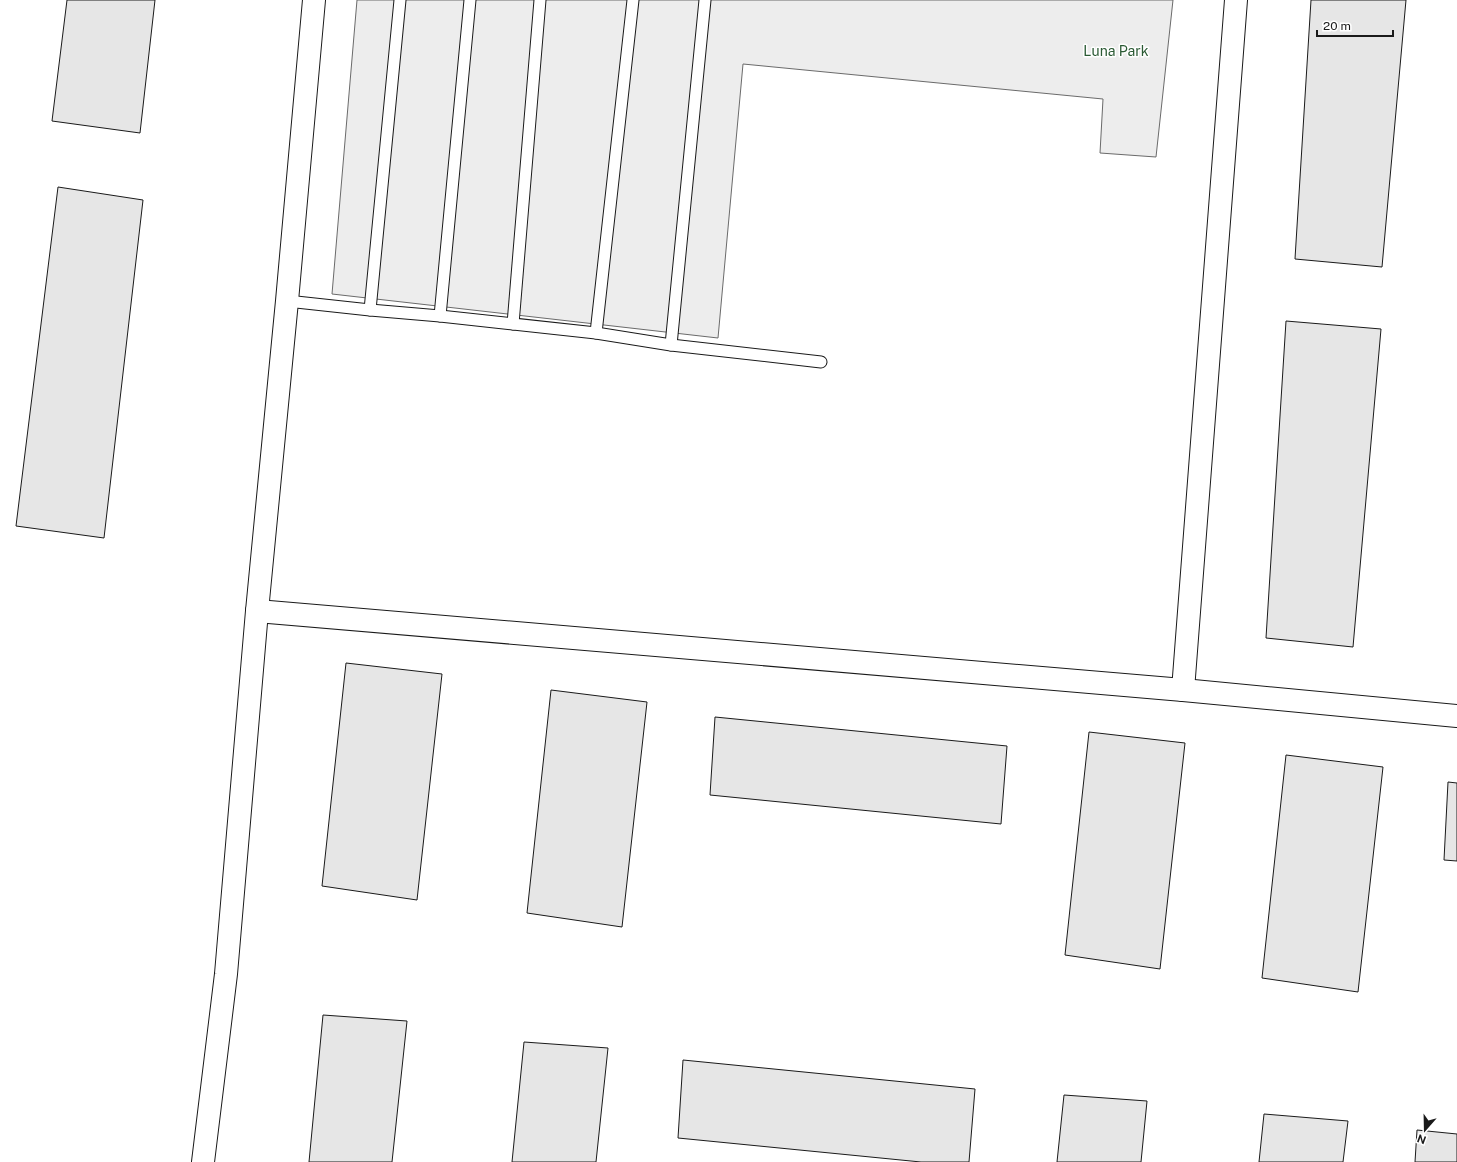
<svg xmlns="http://www.w3.org/2000/svg" width="1457" height="1162" font-family="'Public Sans',sans-serif">
<style>
.built{fill:#ededed;stroke:#6a6a6a}
.building{fill:#e6e6e6;stroke:#1a1a1a}
.lines{fill:none;stroke-linecap:round;stroke-linejoin:round}
.service-casing{stroke:#1a1a1a;stroke-width:13}
.minor-casing{stroke:#1a1a1a;stroke-width:24}
.service{stroke:#fff;stroke-width:11}
.minor{stroke:#fff;stroke-width:22}
.labels{text-anchor:middle;dominant-baseline:central;stroke-width:3;stroke-linejoin:round;paint-order:stroke}
.park-label{font-size:14px;fill:#2b5a34;stroke:#fff}
</style>
<rect width="100%" height="100%" fill="#fff"/>
<!-- built -->
<polygon class="built" points="357,0 1173,0 1156,157 1100,153 1103,99 743,64 718,338 332,294"/>
<!-- building -->
<g class="building">
<polygon points="67,0 155,0 140,133 52,121"/>
<polygon points="1311,0 1406,0 1382,267 1295,259"/>
<polygon points="58,187 143,200 104,538 16,526"/>
<polygon points="1286,321 1381,329 1353,647 1266,638"/>
<polygon points="346,663 442,674 417,900 322,886"/>
<polygon points="551,690 647,702 622,927 527,913"/>
<polygon points="715,717 1007,746 1001,824 710,795"/>
<polygon points="1089,732 1185,743 1160,969 1065,955"/>
<polygon points="1286,755 1383,767 1358,992 1262,978"/>
<polygon points="1448,782 1457,783 1457,861 1444,860"/>
<polygon points="323,1015 407,1021 392,1162 309,1162"/>
<polygon points="524,1042 608,1048 596,1162 512,1162"/>
<polygon points="683,1060 975,1089 969,1162 921,1162 678,1138"/>
<polygon points="1064,1095 1147,1101 1141,1162 1057,1162"/>
<polygon points="1264,1114 1348,1121 1343,1162 1259,1162"/>
<polygon points="1417,1130 1457,1134 1457,1162 1415,1162"/>
</g>
<g class="lines">
<defs>
<g id="service">
<polyline points="287,301 370,310 440,316 596,333 671,345 821,362"/>
<polyline points="370,310 400,0"/>
<polyline points="440,316 470,0"/>
<polyline points="513,324 540,0"/>
<polyline points="596,333 633,0"/>
<polyline points="671,345 705,0"/>
</g>
<g id="minor">
<polyline points="257,611 1183,690 1457,716"/>
<polyline points="1183,690 1236,0"/>
<polyline points="203,1162 226,974 257,611 287,301 314,0"/>
</g>
</defs>
<!-- service casing -->
<use href="#service" class="service-casing"/>
<!-- minor casing -->
<use href="#minor" class="minor-casing"/>
<!-- service -->
<use href="#service" class="service"/>
<!-- minor -->
<use href="#minor" class="minor"/>
</g>
<g class="labels">
<!-- park labels -->
<g class="park-label">
<text x="1116" y="51">Luna Park</text>
</g>
</g>
<!-- north arrow -->
<g transform="translate(1425 1130) rotate(200)" stroke="#ffffff" stroke-width="3" paint-order="stroke">
<path d="M0-3L7 15L0 10L-7 15Z" fill="#1a1a1a"/>
<text y="-6" font-size="11" font-weight="bold" text-anchor="middle" fill="#1a1a1a">N</text>
</g>
<!-- scale -->
<path d="M1317 30v6h76v-6" fill="none" stroke="#1a1a1a" stroke-width="2"/>
<text x="1323" y="30" font-size="12" fill="#1a1a1a" stroke="#ffffff" stroke-width="3" paint-order="stroke">20 m</text>
</svg>
